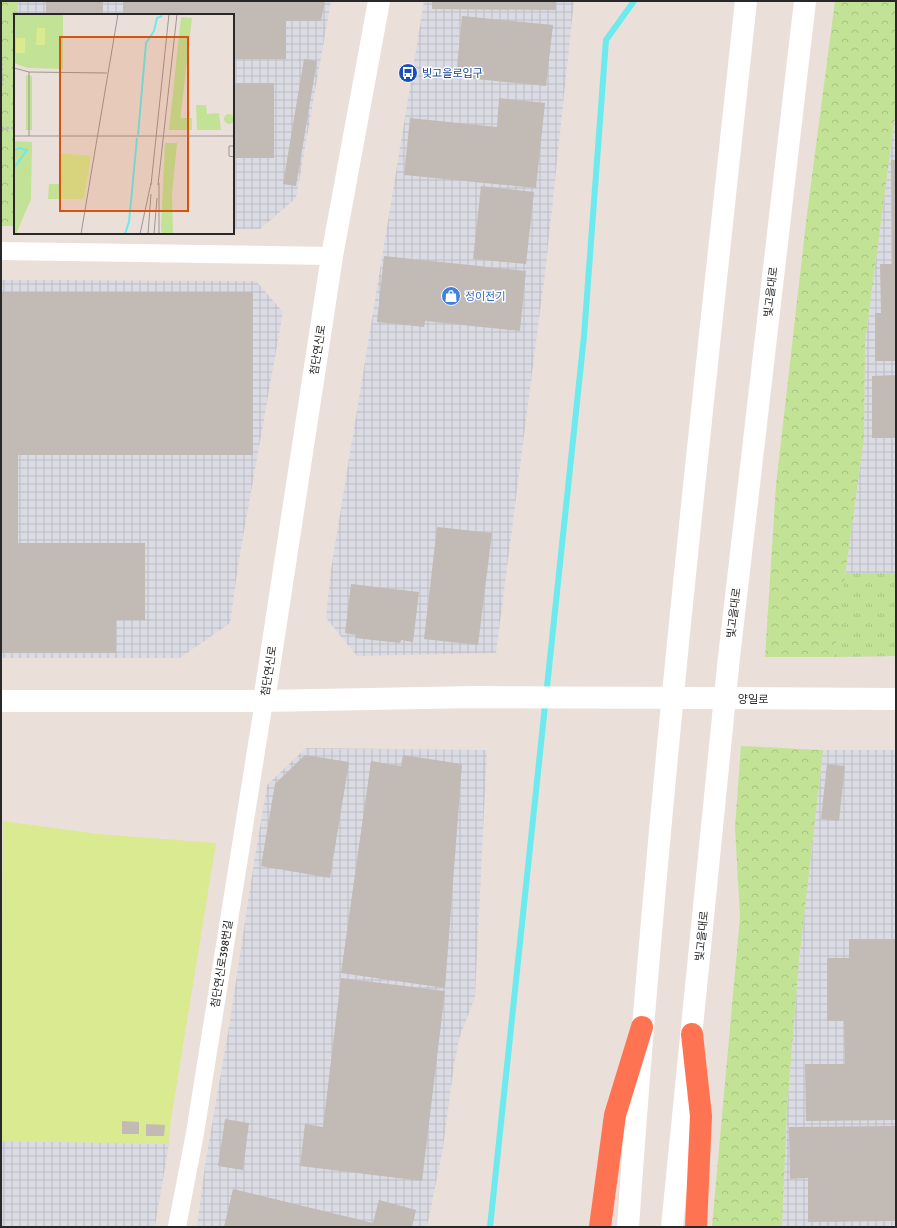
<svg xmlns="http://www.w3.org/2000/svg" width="897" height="1228" font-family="Signika,'Noto Sans KR',sans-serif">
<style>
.industrial{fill:url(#industrial-grid)}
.grass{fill:url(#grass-tufts)}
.forest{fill:url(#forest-crowns)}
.pitch{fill:#d9ea91}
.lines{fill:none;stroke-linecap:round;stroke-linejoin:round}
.stream{stroke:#6ceaee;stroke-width:6}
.building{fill:#c2bbb5}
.path{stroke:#bebebe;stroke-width:2.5;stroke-dasharray:3 2;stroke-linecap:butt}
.street{stroke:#fff;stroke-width:18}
.secondary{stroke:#fff;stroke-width:22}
.highway{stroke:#fe7452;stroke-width:22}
.labels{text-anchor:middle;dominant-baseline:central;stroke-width:3;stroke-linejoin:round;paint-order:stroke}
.transit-label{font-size:11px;fill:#164399;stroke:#fff;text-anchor:start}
.street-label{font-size:11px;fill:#282828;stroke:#fff}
.shop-label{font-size:11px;fill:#366cbe;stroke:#fff;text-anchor:start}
.inset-river{fill:none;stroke:#6ceaee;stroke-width:2}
.inset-road{fill:none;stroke:#9d9693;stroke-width:1}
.view{fill:#d5540f;fill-opacity:0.15;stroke:#d5540f;stroke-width:2}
.inset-edge{fill:none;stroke:#282828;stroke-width:2}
</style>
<defs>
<pattern id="industrial-grid" width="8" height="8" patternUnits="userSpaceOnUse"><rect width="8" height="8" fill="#dbdbe3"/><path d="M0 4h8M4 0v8" fill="none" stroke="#bcbcc3"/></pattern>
<pattern id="grass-tufts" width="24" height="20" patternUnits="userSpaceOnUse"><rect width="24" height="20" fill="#c2e295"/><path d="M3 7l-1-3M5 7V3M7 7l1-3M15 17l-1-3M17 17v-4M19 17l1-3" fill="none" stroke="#a7c280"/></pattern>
<pattern id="forest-crowns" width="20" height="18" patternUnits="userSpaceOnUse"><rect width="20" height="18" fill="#c2e295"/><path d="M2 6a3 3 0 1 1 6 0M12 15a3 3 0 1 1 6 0" fill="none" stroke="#a7c280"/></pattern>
</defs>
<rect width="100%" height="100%" fill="#ebdfda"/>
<!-- industrial -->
<g class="industrial">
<polygon points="18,1 331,1 296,198 260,229 233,229 233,15 18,15"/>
<polygon points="424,1 574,1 546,265 496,653 357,656 326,618 331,569"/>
<polygon points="896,109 896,656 834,657 864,438 865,342"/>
<polygon points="1,280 256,281 283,312 239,560 230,623 180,658 1,658"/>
<polygon points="306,748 487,750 475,997 459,1039 454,1065 443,1148 427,1227 197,1227 205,1165 230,1021 254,862 267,785"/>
<polygon points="823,750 896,750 896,1227 782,1227 787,1108 799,961"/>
<polygon points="1,1141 169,1144 155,1227 1,1227"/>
</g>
<!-- grass -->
<polygon class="grass" points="845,573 896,573 896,656 834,657"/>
<!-- forest -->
<g class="forest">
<polygon points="1,1 18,1 18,15 15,15 15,226 1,226"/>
<polygon points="835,1 896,1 896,109 865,342 864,438 834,657 765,657 776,485 807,214"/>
<polygon points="741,746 823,750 799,961 787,1108 782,1227 712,1227 740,917 735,827"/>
</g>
<!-- pitch -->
<polygon class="pitch" points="3,821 98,834 216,843 171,1119 169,1144 1,1141"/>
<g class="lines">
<!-- stream -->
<polyline class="stream" points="490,1227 584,336 606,40 634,1"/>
</g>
<!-- building -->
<g class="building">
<rect x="46" y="1" width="57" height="14"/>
<polygon points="123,1 325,1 321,21 286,21 286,59 233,59 233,15 123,15"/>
<polygon points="432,1 556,1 556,10 432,9"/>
<polygon points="462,16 553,25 546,86 456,77"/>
<polygon points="304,59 317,61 296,186 283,184"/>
<rect x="233" y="83" width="41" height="75"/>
<polygon points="499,98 545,103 536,188 404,175 410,118 497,127"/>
<polygon points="891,160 896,160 896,361 875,361 875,313 881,313 880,264 892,264"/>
<polygon points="481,186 534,192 526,264 473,259"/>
<polygon points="384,256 526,271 520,331 425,321 424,327 377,322"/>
<polygon points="1,292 253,292 253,455 18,455 18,543 145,543 145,620 116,620 116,653 1,653"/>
<polygon points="896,375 896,438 872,438 872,376"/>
<polygon points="437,527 492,533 478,645 424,639"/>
<polygon points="351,584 419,592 413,642 401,640 400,643 355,638 356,635 345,633"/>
<polygon points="305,755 349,762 330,878 261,866 275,784"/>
<polygon points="403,755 462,764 445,988 341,973 371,761 401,766"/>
<polygon points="827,764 845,766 839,821 821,819"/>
<polygon points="849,939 896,939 896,1120 806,1121 805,1064 845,1064 844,1021 827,1021 827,958 849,958"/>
<polygon points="341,978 445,991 422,1181 300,1166 305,1124 323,1127"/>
<polygon points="225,1119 249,1123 243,1170 218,1166"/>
<polygon points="122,1121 139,1122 139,1134 122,1134"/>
<polygon points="146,1124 165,1125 164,1136 146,1136"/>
<polygon points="896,1126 896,1221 808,1222 808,1178 790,1179 789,1127"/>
<polygon points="233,1189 373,1223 379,1200 416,1210 412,1227 224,1227"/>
</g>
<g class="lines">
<!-- path -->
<g class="path">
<polyline points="1,58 3,82 1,87"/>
<polyline points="1,128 15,128"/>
</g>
<!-- street -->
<g class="street">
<polyline points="1,251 332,256"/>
<polyline points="177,1227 195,1133 264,701"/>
</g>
<!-- secondary -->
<g class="secondary">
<polyline points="1,701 264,701 475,697 896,699"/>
<polyline points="264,701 332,256 379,1"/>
<path d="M628,1227C656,817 702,409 746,1"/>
<polyline points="672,1227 729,657 805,1"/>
</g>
<!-- highway -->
<g class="highway">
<polyline points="692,1034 701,1116 696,1227"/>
<polyline points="600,1227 615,1115 642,1027"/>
</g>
</g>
<!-- icons -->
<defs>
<symbol id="bus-disc" viewBox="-11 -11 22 22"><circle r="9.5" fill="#1a4fb4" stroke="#fff"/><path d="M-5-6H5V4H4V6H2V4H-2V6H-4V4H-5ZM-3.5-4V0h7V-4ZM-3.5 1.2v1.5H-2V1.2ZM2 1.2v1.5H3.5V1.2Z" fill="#fff"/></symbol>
<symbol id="shop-disc" viewBox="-11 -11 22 22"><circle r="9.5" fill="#3f7fe0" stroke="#fff"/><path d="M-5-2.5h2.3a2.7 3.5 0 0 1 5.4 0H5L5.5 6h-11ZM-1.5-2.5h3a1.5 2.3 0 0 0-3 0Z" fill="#fff"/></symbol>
</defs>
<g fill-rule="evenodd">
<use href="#bus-disc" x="397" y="62" width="22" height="22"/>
<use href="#shop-disc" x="440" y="285" width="22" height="22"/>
</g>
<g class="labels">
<!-- transit labels -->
<g class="transit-label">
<text x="422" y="73">빛고을로입구</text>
</g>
<!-- street labels -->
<g class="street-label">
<text transform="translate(771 292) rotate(-83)">빛고을대로</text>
<text transform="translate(318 350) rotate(-81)">첨단연신로</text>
<text transform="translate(734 613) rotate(-83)">빛고을대로</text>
<text transform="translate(269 671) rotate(-81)">첨단연신로</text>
<text x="753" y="699">양일로</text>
<text transform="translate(702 936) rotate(-84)">빛고을대로</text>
<text transform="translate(222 964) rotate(-81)">첨단연신로398번길</text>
</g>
<!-- shop labels -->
<g class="shop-label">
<text x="465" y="296">정이전기</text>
</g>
</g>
<!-- overview -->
<g transform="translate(14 14)">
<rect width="220" height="220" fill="#ebdfda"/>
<path d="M182,91H192L193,100L205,99L207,116H183ZM210 105a5 5 0 1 1 10 0a5 5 0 1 1-10 0ZM166,104H178V116H165Z" fill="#c2e295"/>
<path d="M0,0H49V55L14,54L0,49ZM167,3L178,4L165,116H155ZM12,61L18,62V116H12ZM151,129H163L158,180L159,220H148L147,213ZM35,170H46V185H34Z" fill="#c2e295"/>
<path d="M0,127L18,128L17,185L2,220H0Z" fill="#c2e295"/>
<path d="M23,14H31V31H22ZM2,24H11V39H2ZM47,139L77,142L70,185H46Z" fill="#d9ea91"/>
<path class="inset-river" d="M124,121L132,29L140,17L143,4L148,2M0,137L5,134L13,136L0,154M111,220L115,208L123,124"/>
<path class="inset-road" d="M0,54L15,58L93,59M15,58V122M0,122H133M133,122H220M220,132H215V142L220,143M145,169V220M137,171L155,0M144,171L163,0M67,220L104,0M126,220L137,169M134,220L137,180M140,220L143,184"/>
<path class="view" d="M46,23H174V197H46Z"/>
<rect width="220" height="220" class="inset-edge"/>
</g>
<!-- border -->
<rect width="897" height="1228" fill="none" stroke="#282828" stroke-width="4"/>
</svg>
